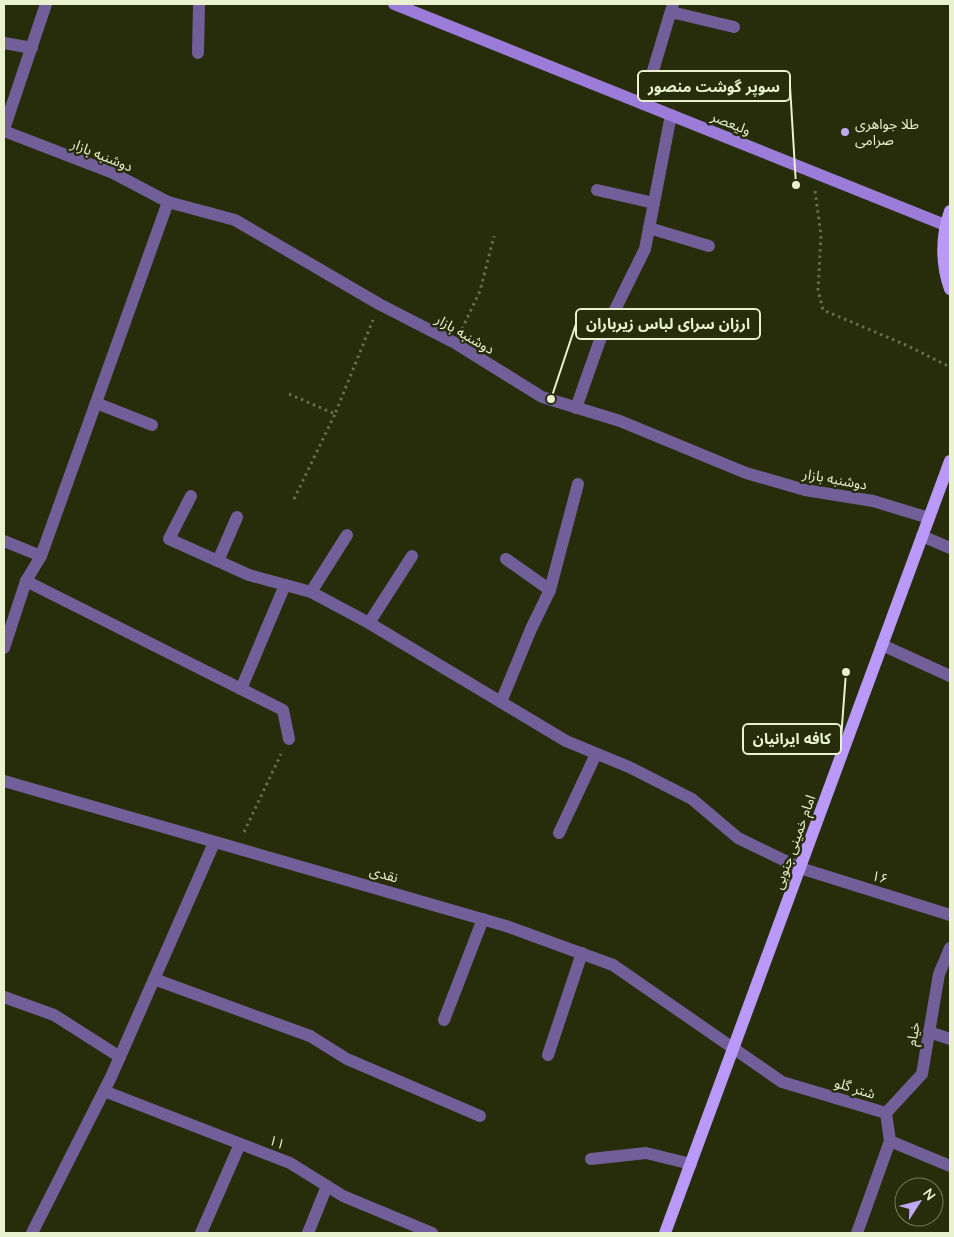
<svg xmlns="http://www.w3.org/2000/svg" width="954" height="1237" font-family="Mulish,'Noto Sans Arabic',sans-serif">
<style>
.lines{fill:none;stroke-linecap:round;stroke-linejoin:round}
.path{stroke:#676e4b;stroke-width:3;stroke-dasharray:2.5 4;stroke-linecap:butt}
.lane{stroke:#725f99;stroke-width:12}
.street{stroke:#725f99;stroke-width:12}
.secondary{stroke:#9c7cd9;stroke-width:12}
.primary{stroke:#b999f9;stroke-width:12}
.poi-dot{fill:#c0a8f3;stroke:#272d0a;stroke-width:2}
.labels{text-anchor:middle;dominant-baseline:central;stroke-width:5;stroke-linejoin:round;paint-order:stroke}
.street-label{font-size:14px;fill:#e9f1cf;stroke:#272d0a}
.poi-label{font-size:14px;fill:#e9f1cf;stroke:#272d0a;text-anchor:start}
.leader{fill:none;stroke:#e9f1cf;stroke-width:2}
.callout-dot{fill:#e9f1cf;stroke:#272d0a;stroke-width:2}
.callout{fill:#272d0a;stroke:#e9f1cf;stroke-width:2}
.callout-label{font-size:15px;text-anchor:middle;font-weight:bold;fill:#e9f1cf}
</style>
<rect width="100%" height="100%" fill="#272d0a"/>
<g class="lines">
<!-- path -->
<g class="path">
<polyline points="815,191 821,235 818,290 823,310 906,345 950,367"/>
<polyline points="462,329 480,291 494,236"/>
<polyline points="289,394 335,414 373,320"/>
<polyline points="294,499 335,414"/>
<polyline points="244,832 281,754"/>
</g>
<!-- lane -->
<g class="lane">
<polyline points="671,12 734,27"/>
<polyline points="4,43 32,48"/>
<polyline points="597,190 654,203"/>
<polyline points="649,228 709,246"/>
<polyline points="96,403 152,425"/>
<polyline points="506,559 550,590"/>
<polyline points="218,561 237,517"/>
<polyline points="311,592 347,535"/>
<polyline points="369,623 412,556"/>
<polyline points="559,833 596,754"/>
<polyline points="310,1036 347,1059 480,1116"/>
<polyline points="201,1233 240,1144"/>
<polyline points="308,1233 327,1186"/>
</g>
<!-- street -->
<g class="street">
<polyline points="198,53 199,4"/>
<polyline points="643,104 673,4"/>
<polyline points="4,129 46,4"/>
<polyline points="4,131 113,173 168,202 235,220 379,304 455,343 542,397 620,421 746,473 805,490 873,501 929,518"/>
<polyline points="576,408 600,340 645,249 671,115"/>
<polyline points="191,496 169,539 249,575 311,592 369,623 566,741 629,767 692,799 738,838 800,868 950,915"/>
<polyline points="922,536 950,548"/>
<polyline points="4,541 41,556 168,202"/>
<polyline points="26,581 283,710 289,739"/>
<polyline points="882,645 950,676"/>
<polyline points="4,648 26,581 41,556"/>
<polyline points="241,689 285,585"/>
<polyline points="501,702 531,629 550,590 578,484"/>
<polyline points="4,781 506,926 613,965 782,1082 886,1113 890,1141 950,1166"/>
<polyline points="154,979 310,1036"/>
<polyline points="4,997 54,1015 120,1057"/>
<polyline points="444,1020 483,919"/>
<polyline points="929,1032 950,1039"/>
<polyline points="548,1055 582,953"/>
<polyline points="104,1091 290,1163 343,1196 432,1233"/>
<polyline points="886,1113 922,1074 939,974 950,948"/>
<polyline points="591,1159 646,1153 691,1164"/>
<polyline points="32,1233 111,1077 214,843"/>
<polyline points="857,1233 890,1141"/>
</g>
<!-- secondary -->
<polyline class="secondary" points="394,4 945,225"/>
<!-- primary -->
<g class="primary">
<path d="M950,211C941,236 941,264 950,289"/>
<polyline points="665,1233 950,461"/>
</g>
</g>
<!-- markers -->
<circle class="poi-dot" cx="845" cy="132" r="5"/>
<g class="labels">
<!-- street labels -->
<g class="street-label">
<text transform="translate(731 123) rotate(22)">ولیعصر</text>
<text transform="translate(102 155) rotate(22)">دوشنبه بازار</text>
<text transform="translate(465 334) rotate(30)">دوشنبه بازار</text>
<text transform="translate(835 479) rotate(10)">دوشنبه بازار</text>
<text transform="translate(794 842) rotate(-70)">امام خمینی جنوبی</text>
<text transform="translate(384 874) rotate(16)">نقدی</text>
<text transform="translate(880 877) rotate(17)">۱۶</text>
<text transform="translate(913 1034) rotate(-81)">خیام</text>
<text transform="translate(855 1088) rotate(17)">شتر گلو</text>
<text transform="translate(277 1142) rotate(21)">۱۱</text>
</g>
<!-- poi labels -->
<g class="poi-label">
<text x="855" y="124">طلا جواهری<tspan x="855" dy="16">صرامی</tspan></text>
</g>
</g>
<!-- callouts -->
<path class="leader" d="M796 185L790 86M551 399L576 324M846 672L841 739"/>
<g class="callout-dot">
<circle cx="796" cy="185" r="5"/>
<circle cx="551" cy="399" r="5"/>
<circle cx="846" cy="672" r="5"/>
</g>
<g class="callout">
<rect x="638" y="71" width="152" height="30" rx="5"/>
<rect x="576" y="309" width="184" height="30" rx="5"/>
<rect x="743" y="724" width="98" height="30" rx="5"/>
</g>
<g class="callout-label">
<text x="714" y="92">سوپر گوشت منصور</text>
<text x="668" y="329">ارزان سرای لباس زیرباران</text>
<text x="792" y="744">کافه ایرانیان</text>
</g>
<!-- border -->
<rect width="954" height="1237" fill="none" stroke="#e9f1cf" stroke-width="10"/>
<!-- north arrow -->
<g transform="translate(919 1202) rotate(54)"><circle r="24" fill="#272d0a" stroke="#757b59"/>
<path d="M0-4L9 19L0 12L-9 19Z" fill="#c0a8f3"/>
<text y="-8" font-size="14" font-weight="bold" text-anchor="middle" fill="#e9f1cf">N</text>
</g>
</svg>
